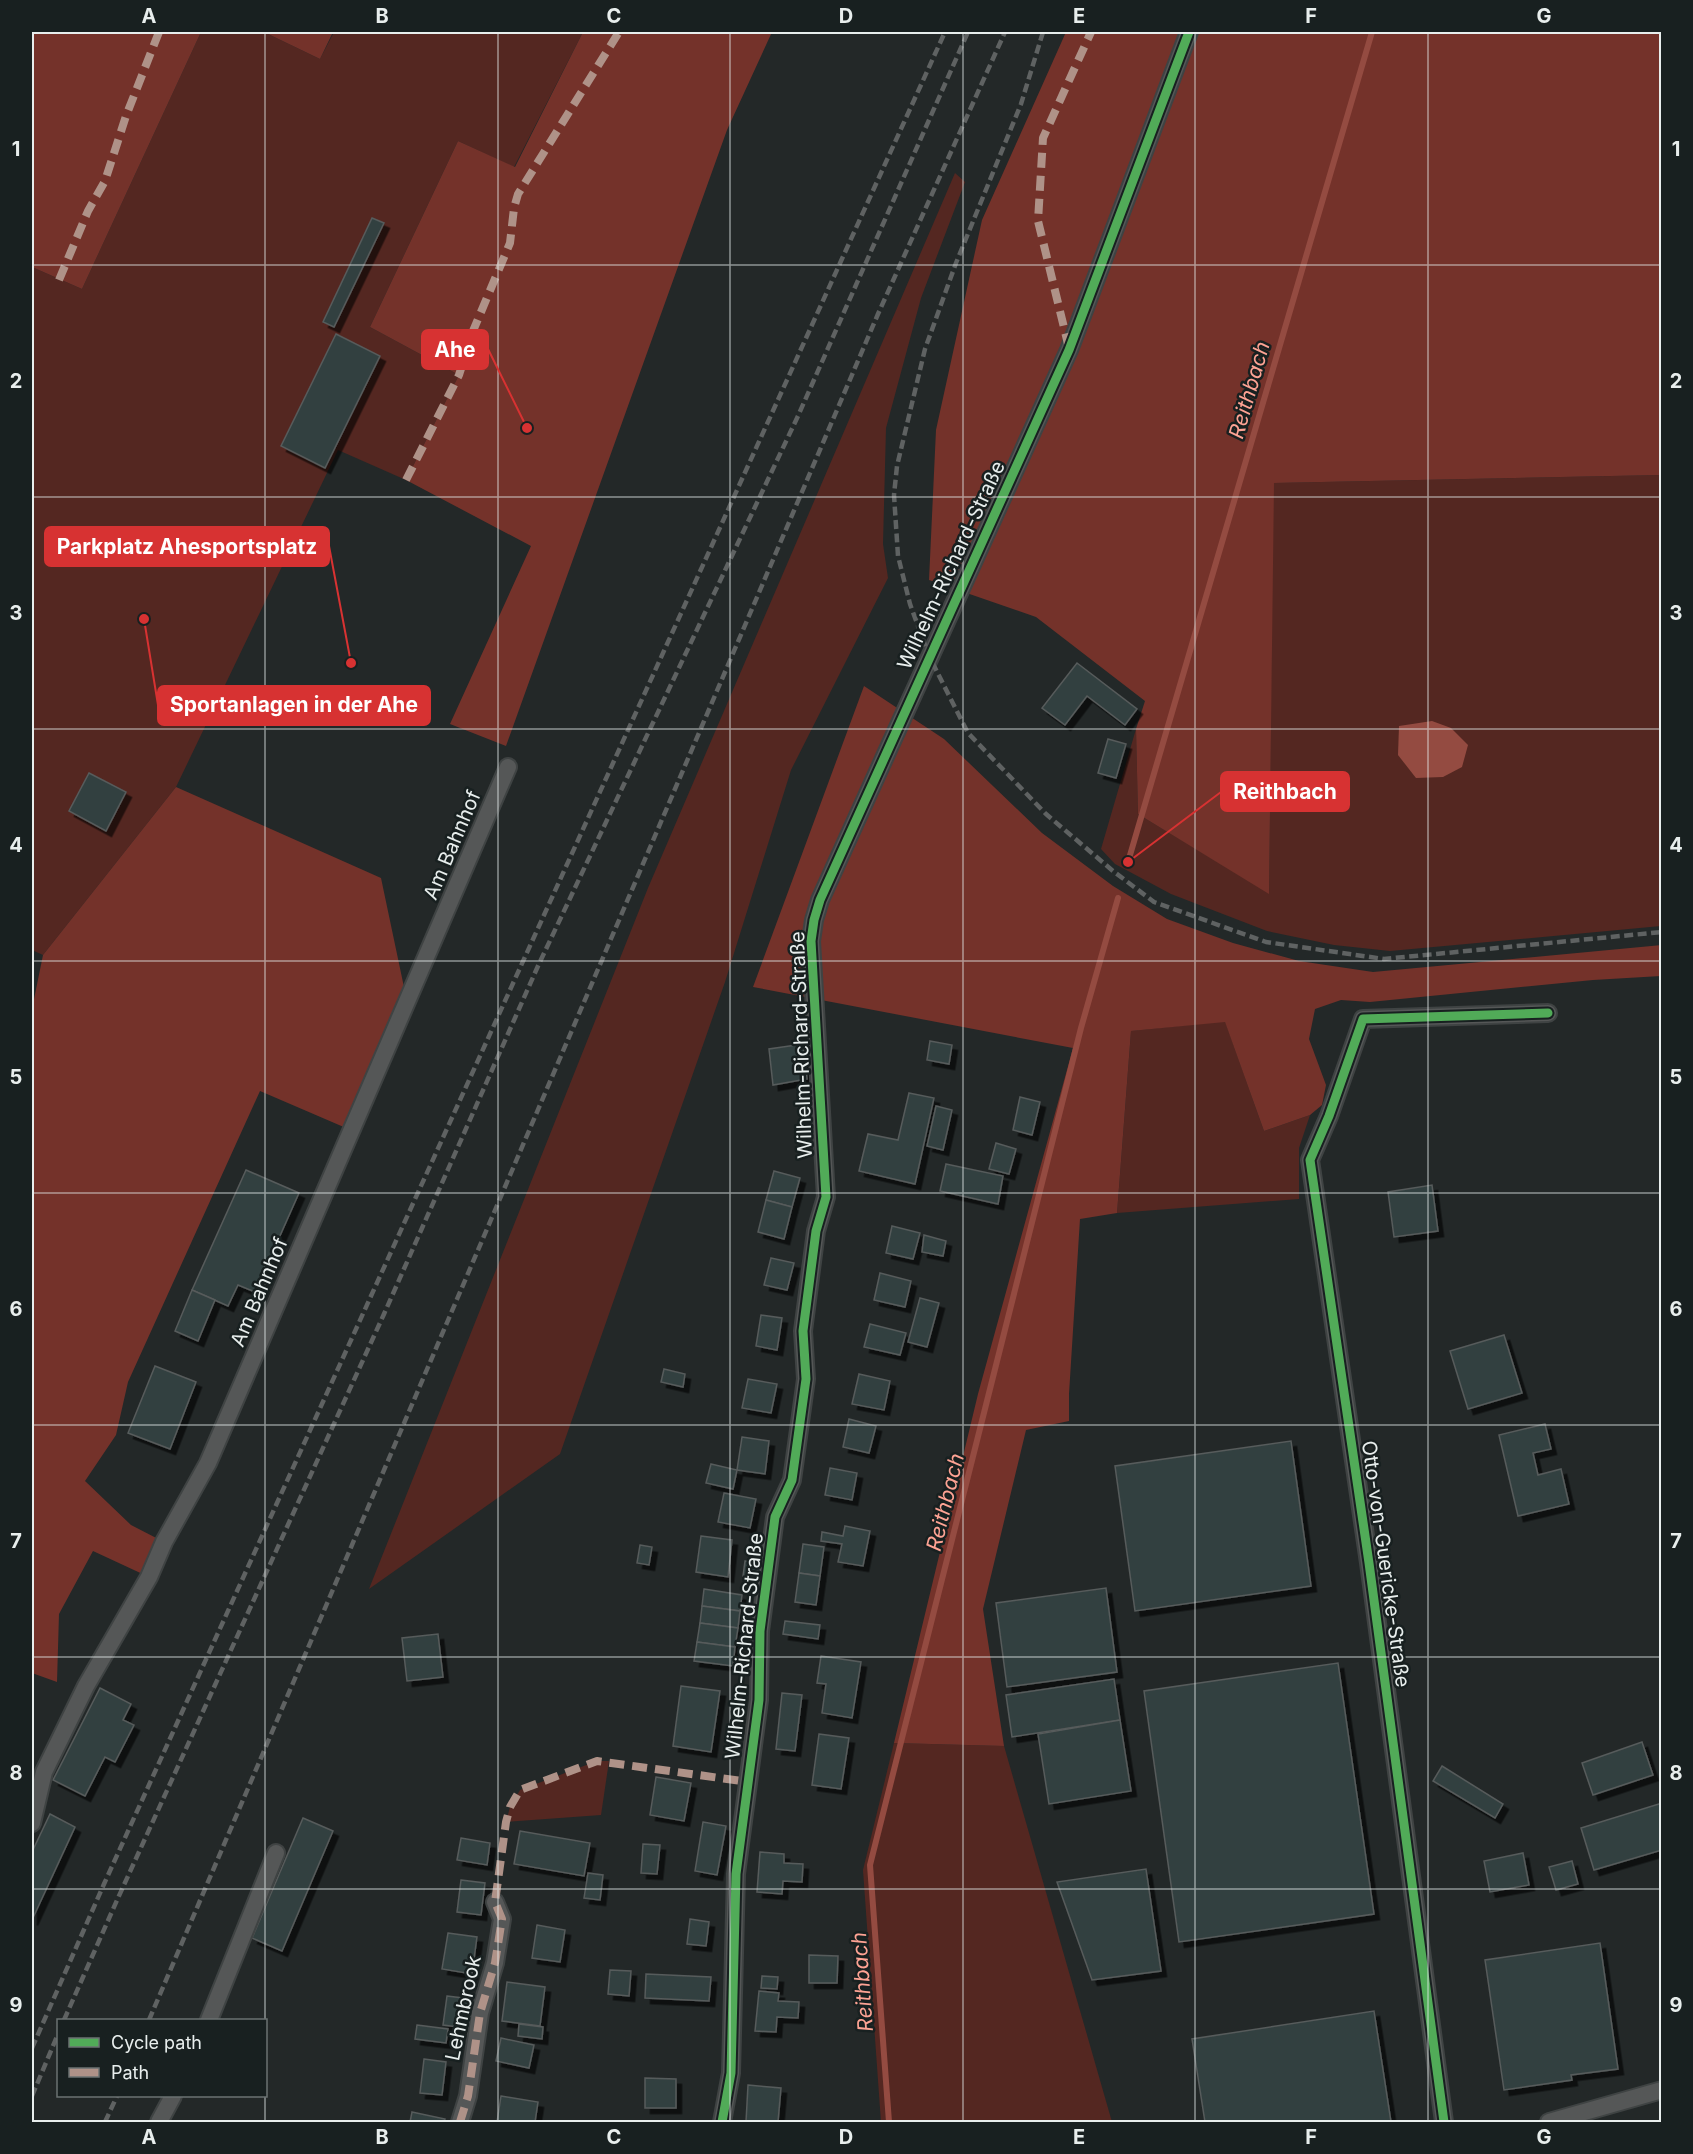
<svg xmlns="http://www.w3.org/2000/svg" width="1693" height="2154" font-family="Inter,sans-serif">
<style>
.green{fill:#542721}
.forest{fill:#74322a}
.water{fill:#944b41}
.lines{fill:none;stroke-linecap:round;stroke-linejoin:round}
.stream{stroke:#944b41;stroke-width:6}
.building{fill:#334141;stroke:#575b5b;stroke-width:1.5;filter:url(#shadow)}
.street-casing{stroke:#3f4343;stroke-width:20}
.street{stroke:#555757;stroke-width:16}
.rail{stroke:#5f6262;stroke-width:4.5;stroke-dasharray:9 4.5;stroke-linecap:butt}
.quiet{stroke:#af9288;stroke-width:8;stroke-dasharray:15 8;stroke-linecap:butt}
.cycleway-casing{stroke:#182020;stroke-width:13}
.cycleway{stroke:#51ab58;stroke-width:9}
.grid{fill:none;stroke:#e8eeed;stroke-width:1.5;stroke-opacity:0.55}
.labels{text-anchor:middle;dominant-baseline:central;stroke-width:5;stroke-linejoin:round;paint-order:stroke}
.street-label{font-size:20px;fill:#e8eeed;stroke:#182020}
.water-label{font-size:21px;font-style:italic;fill:#fea394;stroke:#182020}
.leader{fill:none;stroke:#d73232;stroke-width:2}
.callout-dot{fill:#d73232;stroke:#182020;stroke-width:2}
.callout{fill:#d73232;stroke:#d73232;stroke-width:2}
.callout-label{font-size:21px;text-anchor:middle;font-weight:bold;fill:#fff}
.neatline{fill:none;stroke:#e8eeed;stroke-width:2}
.grid-label{font-size:20px;text-anchor:middle;font-weight:bold;fill:#e8eeed}
</style>
<defs>
<filter id="shadow"><feDropShadow dx="5.5" dy="5.5" stdDeviation="0" flood-color="#0009"/></filter>
</defs>
<rect width="100%" height="100%" fill="#232828"/>
<!-- green -->
<g class="green">
<polygon points="201,32 264,32 320,59 334,32 583,32 514,167 458,141 370,327 459,375 406,480 338,450 176,787 43,955 32,950 32,267 82,289"/>
<polygon points="955,173 965,182 921,298 886,428 883,544 888,578 791,770 725,982 560,1454 369,1589 648,888"/>
<polygon points="1661,475 1661,926 1390,951 1334,945 1267,931 1171,894 1115,864 1101,849 1136,729 1138,814 1269,893 1273,483"/>
<polygon points="1225,1021 1264,1131 1310,1115 1299,1148 1299,1199 1117,1213 1131,1031"/>
<polygon points="894,1743 1004,1746 1112,2122 881,2122 863,1870"/>
<polygon points="597,1761 609,1761 601,1815 506,1822 510,1807 520,1790"/>
</g>
<!-- forest -->
<g class="forest">
<polygon points="32,32 201,32 82,289 32,267"/>
<polygon points="264,32 333,32 320,59"/>
<polygon points="583,32 772,32 727,130 506,746 450,724 531,546 406,480 459,375 370,327 458,141 515,167"/>
<polygon points="1066,32 1661,32 1661,475 1274,483 1269,894 1138,814 1136,729 1145,701 1036,617 929,580 936,430 982,220"/>
<polygon points="864,686 944,739 1042,833 1113,886 1167,919 1233,943 1299,961 1373,972 1662,945 1661,976 1593,980 1370,1002 1341,1000 1315,1009 1309,1039 1326,1085 1322,1105 1310,1115 1264,1131 1225,1022 1131,1031 1117,1213 1080,1219 1069,1394 1069,1421 1026,1430 983,1609 1004,1746 894,1743 978,1394 1073,1048 753,987"/>
<polygon points="176,787 381,878 405,992 346,1128 260,1091 128,1382 116,1435 85,1481 131,1525 164,1542 149,1577 93,1551 59,1614 57,1682 32,1673 32,1009 43,955"/>
</g>
<!-- water -->
<polygon class="water" points="1432,721 1451,728 1468,745 1462,767 1443,777 1416,778 1398,755 1399,726"/>
<g class="lines">
<!-- stream -->
<g class="stream">
<polyline points="1128,862 1372,32"/>
<polyline points="889,2122 870,1865 1081,1028 1118,898"/>
</g>
</g>
<!-- building -->
<g class="building">
<polygon points="372,218 384,223 334,327 323,322"/>
<polygon points="336,334 380,356 325,468 281,446"/>
<polygon points="1077,663 1137,709 1125,725 1087,696 1065,725 1042,708"/>
<polygon points="1108,739 1126,744 1116,778 1098,773"/>
<polygon points="89,773 126,792 106,831 69,811"/>
<polygon points="930,1041 952,1045 949,1064 927,1060"/>
<polygon points="803,1044 807,1079 773,1085 769,1049"/>
<polygon points="909,1093 934,1098 915,1184 859,1171 868,1134 898,1140"/>
<polygon points="1020,1097 1040,1102 1032,1135 1013,1130"/>
<polygon points="936,1106 952,1110 943,1150 927,1146"/>
<polygon points="996,1143 1016,1149 1009,1174 989,1169"/>
<polygon points="946,1164 1003,1176 998,1204 940,1191"/>
<polygon points="246,1170 299,1193 255,1292 238,1285 228,1306 192,1290"/>
<polygon points="774,1171 800,1178 792,1207 766,1200"/>
<polygon points="1432,1185 1438,1231 1394,1237 1388,1192"/>
<polygon points="766,1200 792,1207 784,1239 758,1232"/>
<polygon points="892,1226 920,1233 913,1259 886,1253"/>
<polygon points="924,1235 946,1241 943,1256 922,1252"/>
<polygon points="771,1258 794,1263 787,1290 764,1285"/>
<polygon points="880,1273 911,1281 905,1307 874,1300"/>
<polygon points="192,1290 215,1300 198,1341 175,1331"/>
<polygon points="920,1298 939,1303 927,1347 908,1342"/>
<polygon points="761,1315 782,1318 777,1350 756,1346"/>
<polygon points="870,1324 906,1333 900,1355 864,1347"/>
<polygon points="1504,1335 1522,1393 1468,1409 1450,1351"/>
<polygon points="155,1366 196,1382 170,1449 128,1433"/>
<polygon points="664,1369 685,1374 683,1387 661,1382"/>
<polygon points="859,1374 890,1381 884,1410 852,1404"/>
<polygon points="748,1379 777,1384 771,1413 742,1408"/>
<polygon points="849,1419 876,1426 869,1453 843,1447"/>
<polygon points="1545,1424 1551,1449 1533,1453 1538,1475 1561,1469 1569,1504 1518,1516 1499,1435"/>
<polygon points="742,1437 769,1441 765,1474 737,1470"/>
<polygon points="1291,1441 1311,1586 1135,1611 1115,1466"/>
<polygon points="711,1464 737,1470 733,1489 706,1483"/>
<polygon points="830,1468 857,1473 852,1500 825,1495"/>
<polygon points="724,1493 756,1499 750,1528 718,1522"/>
<polygon points="845,1526 870,1531 863,1566 838,1562 842,1544 821,1541 822,1532 843,1536"/>
<polygon points="701,1536 732,1540 728,1577 696,1572"/>
<polygon points="803,1544 824,1547 820,1576 799,1573"/>
<polygon points="640,1545 652,1547 649,1565 637,1563"/>
<polygon points="745,1561 758,1563 757,1577 743,1576"/>
<polygon points="799,1573 820,1576 816,1605 795,1602"/>
<polygon points="1106,1588 1117,1672 1007,1687 996,1603"/>
<polygon points="704,1589 742,1595 740,1611 702,1606"/>
<polygon points="702,1606 740,1611 738,1628 700,1623"/>
<polygon points="785,1621 820,1625 818,1639 783,1634"/>
<polygon points="700,1623 738,1628 735,1647 697,1642"/>
<polygon points="438,1634 443,1677 407,1681 402,1638"/>
<polygon points="697,1642 735,1647 733,1666 694,1661"/>
<polygon points="821,1656 861,1662 852,1718 822,1713 826,1684 817,1683"/>
<polygon points="1338,1663 1374,1914 1179,1942 1144,1691"/>
<polygon points="1114,1679 1120,1720 1012,1737 1006,1695"/>
<polygon points="681,1686 720,1691 711,1752 673,1746"/>
<polygon points="100,1688 131,1704 123,1720 134,1725 115,1762 105,1757 85,1796 53,1780"/>
<polygon points="782,1693 802,1695 795,1751 776,1749"/>
<polygon points="1120,1720 1131,1791 1049,1804 1038,1734"/>
<polygon points="819,1734 849,1738 841,1789 812,1785"/>
<polygon points="1642,1742 1653,1775 1593,1795 1582,1763"/>
<polygon points="1442,1766 1503,1804 1495,1818 1433,1781"/>
<polygon points="656,1777 691,1783 684,1821 650,1815"/>
<polygon points="1662,1803 1662,1850 1594,1870 1581,1828"/>
<polygon points="50,1814 75,1827 32,1920 32,1852"/>
<polygon points="303,1818 333,1831 282,1951 252,1938"/>
<polygon points="703,1822 726,1826 717,1875 695,1871"/>
<polygon points="520,1831 590,1843 584,1876 514,1864"/>
<polygon points="461,1838 490,1843 487,1865 457,1860"/>
<polygon points="643,1844 660,1845 657,1874 641,1873"/>
<polygon points="760,1852 784,1854 784,1863 803,1864 802,1882 783,1881 782,1894 757,1892"/>
<polygon points="1523,1853 1529,1885 1490,1892 1484,1861"/>
<polygon points="1572,1861 1578,1884 1556,1890 1549,1867"/>
<polygon points="1146,1869 1161,1971 1092,1980 1057,1882"/>
<polygon points="588,1873 603,1875 600,1900 584,1898"/>
<polygon points="461,1880 485,1883 481,1915 457,1912"/>
<polygon points="690,1919 709,1922 706,1946 687,1944"/>
<polygon points="537,1925 565,1930 560,1962 532,1958"/>
<polygon points="448,1933 477,1937 472,1974 442,1969"/>
<polygon points="1600,1943 1618,2069 1571,2075 1572,2080 1504,2090 1485,1960"/>
<polygon points="809,1955 838,1956 837,1983 809,1983"/>
<polygon points="610,1970 631,1971 629,1996 608,1994"/>
<polygon points="646,1974 711,1977 709,2001 645,1998"/>
<polygon points="762,1976 778,1977 777,1989 761,1988"/>
<polygon points="507,1982 545,1987 540,2026 502,2021"/>
<polygon points="759,1991 779,1993 778,2001 799,2002 798,2018 777,2017 776,2032 755,2031"/>
<polygon points="447,1996 471,1999 466,2028 443,2025"/>
<polygon points="1374,2011 1391,2122 1205,2122 1192,2039"/>
<polygon points="519,2024 543,2027 542,2039 518,2036"/>
<polygon points="417,2025 448,2029 446,2043 415,2039"/>
<polygon points="501,2038 534,2045 529,2068 496,2061"/>
<polygon points="424,2059 446,2062 442,2095 420,2093"/>
<polygon points="645,2078 676,2079 676,2108 645,2108"/>
<polygon points="748,2085 781,2088 778,2122 746,2122"/>
<polygon points="501,2096 538,2102 535,2122 497,2122"/>
<polygon points="412,2112 445,2119 444,2122 410,2122"/>
</g>
<g class="lines">
<defs>
<g id="street">
<polyline points="32,1823 44,1772 86,1686 149,1577 164,1542 208,1463 508,767"/>
<polyline points="209,2020 276,1853"/>
<polyline points="159,2122 173,2096"/>
<polyline points="460,2122 468,2096 480,2013 495,1963 502,1919 495,1902"/>
<polyline points="722,2122 731,2073 736,1874 759,1700 760,1631 775,1517 792,1480 806,1379 803,1331 816,1231 826,1197 811,941 814,920 820,900 1069,350 1189,32"/>
<polyline points="1444,2122 1369,1563 1310,1160 1329,1116 1363,1019 1548,1013"/>
<polyline points="1549,2122 1662,2090"/>
</g>
</defs>
<!-- street casing -->
<use href="#street" class="street-casing"/>
<!-- street -->
<use href="#street" class="street"/>
<!-- rail -->
<g class="rail">
<polyline points="1043,32 1021,104 956,263 925,349 897,466 894,495 898,556 910,604 929,656 968,733 1046,814 1113,871 1154,902 1266,942 1384,959 1662,932"/>
<polyline points="64,2020 118,1898 384,1314 538,966 798,416 968,32"/>
<polyline points="149,2020 878,314 1005,32"/>
<polyline points="32,2048 104,1884 945,32"/>
<polyline points="32,2096 58,2034"/>
<polyline points="105,2122 117,2096"/>
</g>
<!-- quiet -->
<g class="quiet">
<polyline points="59,280 88,211 105,181 126,116 159,32"/>
<polyline points="1069,348 1038,221 1043,138 1091,32"/>
<polyline points="406,480 459,375 473,331 510,243 514,208 518,194 619,32"/>
<polyline points="460,2122 468,2096 480,2013 495,1963 502,1919 495,1902 506,1822 510,1807 520,1790 597,1761 749,1782"/>
</g>
<defs>
<g id="cycleway">
<polyline points="722,2122 731,2073 736,1874 759,1700 760,1631 775,1517 792,1480 806,1379 803,1331 816,1231 826,1197 811,941 814,920 820,900 1069,350 1189,32"/>
<polyline points="1444,2122 1369,1563 1310,1160 1329,1116 1363,1019 1548,1013"/>
</g>
</defs>
<!-- cycleway casing -->
<use href="#cycleway" class="cycleway-casing"/>
<!-- cycleway -->
<use href="#cycleway" class="cycleway"/>
</g>
<!-- grid -->
<path class="grid" d="M265,32V2020M498,32V2122M730,32V2122M963,32V2122M1195,32V2122M1428,32V2122M32,265H1662M32,497H1662M32,729H1662M32,961H1662M32,1193H1662M32,1425H1662M32,1657H1662M32,1889H1662M265,2096V2122"/>
<g class="labels">
<!-- street labels -->
<g class="street-label">
<text transform="translate(951 565) rotate(-65)">Wilhelm-Richard-Straße</text>
<text transform="translate(452 845) rotate(-67)">Am Bahnhof</text>
<text transform="translate(801 1045) rotate(-92)">Wilhelm-Richard-Straße</text>
<text transform="translate(259 1292) rotate(-67)">Am Bahnhof</text>
<text transform="translate(1386 1564) rotate(82)">Otto-von-Guericke-Straße</text>
<text transform="translate(744 1646) rotate(-84)">Wilhelm-Richard-Straße</text>
<text transform="translate(463 2008) rotate(-78)">Lehmbrook</text>
</g>
<!-- water labels -->
<g class="water-label">
<text transform="translate(1249 390) rotate(-74)">Reithbach</text>
<text transform="translate(945 1502) rotate(-76)">Reithbach</text>
<text transform="translate(862 1982) rotate(-94)">Reithbach</text>
</g>
</g>
<!-- callouts -->
<path class="leader" d="M527 428L488 349M351 663L329 546M144 619L158 705M1128 862L1221 792"/>
<g class="callout-dot">
<circle cx="527" cy="428" r="6"/>
<circle cx="351" cy="663" r="6"/>
<circle cx="144" cy="619" r="6"/>
<circle cx="1128" cy="862" r="6"/>
</g>
<g class="callout">
<rect x="422" y="330" width="66" height="39" rx="6"/>
<rect x="45" y="527" width="284" height="39" rx="6"/>
<rect x="158" y="686" width="272" height="39" rx="6"/>
<rect x="1221" y="772" width="128" height="39" rx="6"/>
</g>
<g class="callout-label">
<text x="455" y="357">Ahe</text>
<text x="187" y="554">Parkplatz Ahesportsplatz</text>
<text x="294" y="712">Sportanlagen in der Ahe</text>
<text x="1285" y="799">Reithbach</text>
</g>
<!-- border -->
<rect width="1693" height="2154" fill="none" stroke="#182020" stroke-width="66"/>
<!-- legend -->
<rect x="57" y="2019" width="210" height="78" fill="#182020" stroke="#6b7272" stroke-width="1.5"/>
<rect x="69" y="2038" width="30" height="9" fill="#51ab58" stroke="#6b7272" stroke-width="1.5"/>
<text x="111" y="2049" font-size="18" fill="#e8eeed">Cycle path</text>
<rect x="69" y="2068" width="30" height="9" fill="#af9288" stroke="#6b7272" stroke-width="1.5"/>
<text x="111" y="2079" font-size="18" fill="#e8eeed">Path</text>
<rect x="33" y="33" width="1627" height="2088" class="neatline"/>
<g class="grid-label">
<text x="149" y="23">A</text>
<text x="382" y="23">B</text>
<text x="614" y="23">C</text>
<text x="846" y="23">D</text>
<text x="1079" y="23">E</text>
<text x="1311" y="23">F</text>
<text x="1544" y="23">G</text>
<text x="16" y="156">1</text>
<text x="1676" y="156">1</text>
<text x="16" y="388">2</text>
<text x="1676" y="388">2</text>
<text x="16" y="620">3</text>
<text x="1676" y="620">3</text>
<text x="16" y="852">4</text>
<text x="1676" y="852">4</text>
<text x="16" y="1084">5</text>
<text x="1676" y="1084">5</text>
<text x="16" y="1316">6</text>
<text x="1676" y="1316">6</text>
<text x="16" y="1548">7</text>
<text x="1676" y="1548">7</text>
<text x="16" y="1780">8</text>
<text x="1676" y="1780">8</text>
<text x="16" y="2012">9</text>
<text x="1676" y="2012">9</text>
<text x="149" y="2144">A</text>
<text x="382" y="2144">B</text>
<text x="614" y="2144">C</text>
<text x="846" y="2144">D</text>
<text x="1079" y="2144">E</text>
<text x="1311" y="2144">F</text>
<text x="1544" y="2144">G</text>
</g>
</svg>
